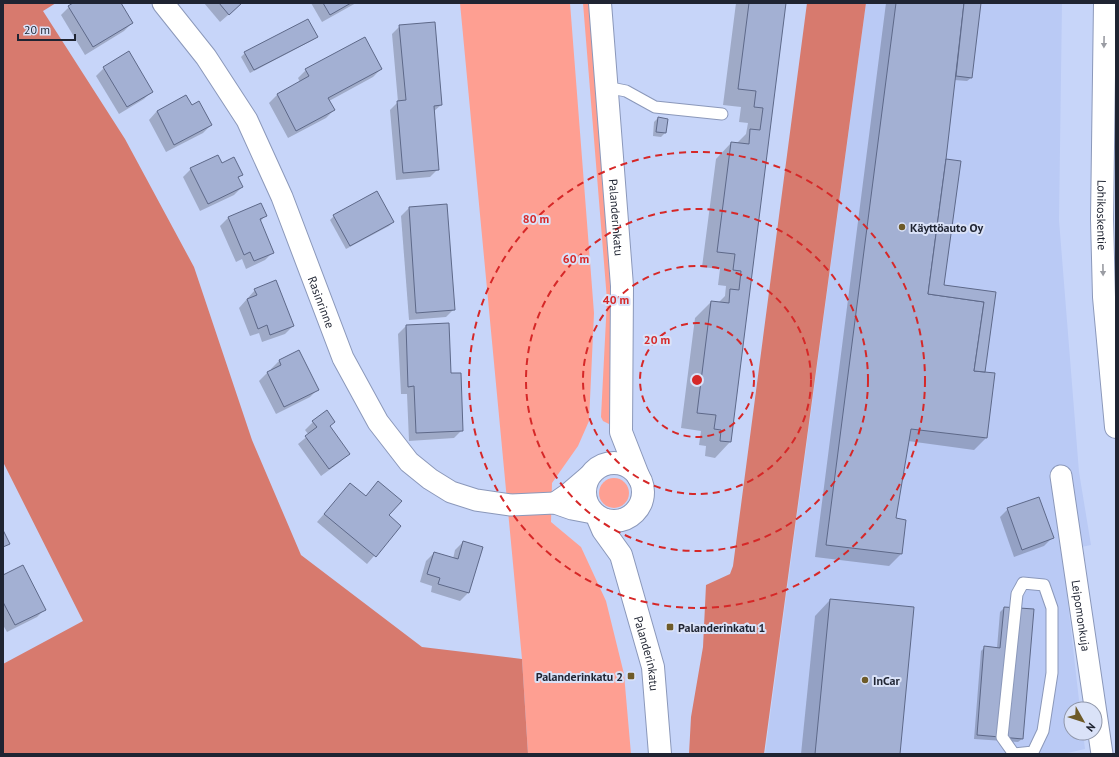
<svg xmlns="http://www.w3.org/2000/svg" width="1119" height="757" font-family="'PT Sans',sans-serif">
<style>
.built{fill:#bacaf5}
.green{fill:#fe9f92}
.forest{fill:#d77a6e}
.shadow{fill:#0003}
.building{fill:#a3b0d3;stroke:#5e6989}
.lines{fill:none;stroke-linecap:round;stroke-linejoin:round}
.lane-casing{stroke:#8b98ba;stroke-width:13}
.street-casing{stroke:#8b98ba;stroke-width:23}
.secondary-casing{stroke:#8b98ba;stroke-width:24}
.primary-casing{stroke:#8b98ba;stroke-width:24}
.lane{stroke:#fff;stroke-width:11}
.street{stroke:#fff;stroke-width:21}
.secondary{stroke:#fff;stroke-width:22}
.primary{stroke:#fff;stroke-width:22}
.oneway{fill:#9a9ca3}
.ring{fill:none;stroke:#d62828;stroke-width:2;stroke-dasharray:7 5}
.poi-dot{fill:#6e5b29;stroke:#dae2f8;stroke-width:1.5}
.labels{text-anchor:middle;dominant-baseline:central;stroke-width:4;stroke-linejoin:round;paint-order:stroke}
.street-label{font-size:12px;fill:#1f2432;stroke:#dae2f8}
.poi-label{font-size:12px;font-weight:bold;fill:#1f2432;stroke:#dae2f8;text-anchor:start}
.centre{fill:#d62828;stroke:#dae2f8;stroke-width:2}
.ring-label{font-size:12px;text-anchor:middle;font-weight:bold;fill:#d62828;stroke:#dae2f8;stroke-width:4;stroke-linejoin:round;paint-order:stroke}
</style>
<rect width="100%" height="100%" fill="#c7d5f9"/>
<!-- built -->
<polygon class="built" points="866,3 1062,3 1059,220 1079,472 1091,545 1062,551 1080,709 1071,709 1071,733 1083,733 1085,749 1063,754 765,754"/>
<!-- green -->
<g class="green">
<polygon points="460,3 570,3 594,313 589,421 578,446 552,483 551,522 581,547 606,601 624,674 631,754 528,754 522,659"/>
<polygon points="583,3 593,3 616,303 611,425 603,421 601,417 607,300"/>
<circle cx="614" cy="493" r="15"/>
</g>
<!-- forest -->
<g class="forest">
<polygon points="3,3 56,3 43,11 125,139 194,267 252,440 301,555 422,647 522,659 528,754 3,754 3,664 83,621 3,462"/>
<polygon points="807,3 866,3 764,754 689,754 691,717 703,647 706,585 730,574 733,566"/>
</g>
<!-- shadow -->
<g class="shadow">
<polygon points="75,3 120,3 132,23 124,31 85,55 61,15 69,7"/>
<polygon points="204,3 242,3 220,22"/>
<polygon points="311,3 356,3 322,22"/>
<polygon points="736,3 785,3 730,442 715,458 705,456 706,446 699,445 701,431 681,428 695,318 711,302 718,303 725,296 726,286 718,285 720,269 702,267 716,159 731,143 737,143 746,134 748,123 739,122 741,107 723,105"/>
<polygon points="886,3 980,3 971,78 967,81 954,80 945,162 943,285 995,292 984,373 986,438 974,450 908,441 894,519 901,554 889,566 815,557"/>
<polygon points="400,26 441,105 433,112 438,169 430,177 396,180 390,110 398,102 392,34"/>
<polygon points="316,37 313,40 250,73 241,57 245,53"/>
<polygon points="104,68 152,91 144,99 119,114 96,76"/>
<polygon points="381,69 373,77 329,101 334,110 326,118 288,138 269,103 277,95 300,82 298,78 306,70"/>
<polygon points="186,96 191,106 211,125 203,133 166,152 149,120 157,111"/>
<polygon points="658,118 665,133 661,137 653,136 654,122"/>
<polygon points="221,165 241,175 238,179 242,187 234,195 200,211 183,177 191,169"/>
<polygon points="260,204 265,216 260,222 273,252 265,260 246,269 242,259 236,262 220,226 228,218"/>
<polygon points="446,205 454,309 446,317 409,320 401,216 409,208"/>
<polygon points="334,216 393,222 389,226 346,249 330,220"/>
<polygon points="255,290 293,326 285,334 262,342 259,333 250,336 239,308"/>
<polygon points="448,324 450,374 462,430 454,438 409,441 407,394 401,394 398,334 406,326"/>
<polygon points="279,361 318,389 310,397 276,414 259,381 267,373 272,370 271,369"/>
<polygon points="313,422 329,427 348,454 340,462 321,476 298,444 309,435 305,430"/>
<polygon points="378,482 387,516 400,526 367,564 317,522 350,484 365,497"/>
<polygon points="1008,509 1052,538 1044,546 1014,557 1000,517"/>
<polygon points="463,542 481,547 468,593 460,601 431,592 432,586 420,582 426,561 434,553 453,559 455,550"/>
<polygon points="3,576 45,609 37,617 7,632 3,625"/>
<polygon points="830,600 899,754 801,754 815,616"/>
<polygon points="1004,608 1022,739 1018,742 974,739 981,651 985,647 997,648 1000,612"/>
</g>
<!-- building -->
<g class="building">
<polygon points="73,3 121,3 133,23 93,47 68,6"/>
<polygon points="219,3 242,3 229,15"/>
<polygon points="323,3 351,3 330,15"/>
<polygon points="749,3 786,3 731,442 720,441 721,430 714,429 716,415 697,413 711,301 729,303 730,289 739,290 741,271 733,270 735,254 717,252 731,142 749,144 750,129 760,130 763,108 754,107 756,91 738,89"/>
<polygon points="896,3 964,3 946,159 928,294 984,302 974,371 995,373 987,438 911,429 896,518 906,520 902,554 826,545"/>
<polygon points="964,3 981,3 972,78 956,76"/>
<polygon points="308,19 318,37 254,70 244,52"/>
<polygon points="435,22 442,105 434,106 439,170 403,173 397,101 406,100 399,25"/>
<polygon points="365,37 382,69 328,98 335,110 296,131 277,94 309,76 305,69"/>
<polygon points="129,51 153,92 127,107 103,67"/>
<polygon points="186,95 192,105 199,101 212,125 174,145 157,111"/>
<polygon points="658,117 668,119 666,133 656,132"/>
<polygon points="218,155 222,163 234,157 243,175 238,177 243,187 208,204 190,168"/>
<polygon points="946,159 961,161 944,285 996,292 985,372 974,371 984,302 928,294"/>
<polygon points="377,191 394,222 350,246 333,215"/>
<polygon points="261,203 267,216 260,219 274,253 254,261 250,252 244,255 228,217"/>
<polygon points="447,204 455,310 416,313 409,207"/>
<polygon points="276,280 294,326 270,335 267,325 258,329 247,299 257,295 254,289"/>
<polygon points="449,323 451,373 461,373 463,431 416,433 414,386 408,387 406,325"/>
<polygon points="299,350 319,390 284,407 267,372 281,365 279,360"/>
<polygon points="327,410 335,422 330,426 350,454 329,469 305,436 317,427 312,421"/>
<polygon points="378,481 402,501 389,515 401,526 376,557 324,514 350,483 366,496"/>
<polygon points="1039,497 1054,538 1022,550 1007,508"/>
<polygon points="3,530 10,544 3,547"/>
<polygon points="463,541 483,547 469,593 438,584 440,578 427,574 434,552 458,559"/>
<polygon points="23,565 46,610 15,625 3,602 3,575"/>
<polygon points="830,599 914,607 900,754 815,754"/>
<polygon points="1004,607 1034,609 1023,739 977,735 984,646 1000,648"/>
</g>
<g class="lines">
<defs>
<g id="lane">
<polyline points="606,87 626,91 655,107 722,114"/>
<polygon points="1023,583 1044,585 1052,608 1052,673 1043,731 1033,752 1014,754 1002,737 1017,594"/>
</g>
<g id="street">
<path id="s1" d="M163,3L206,57L247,120L282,197L343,358L378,422L409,462L430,479L451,492L476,500L511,505L555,503L572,509L593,513"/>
<path id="s2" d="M1061,476L1102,754"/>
<polyline points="555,503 568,494 589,476"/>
</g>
<g id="secondary">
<path id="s3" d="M600,3L622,286L621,432L639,478"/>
<circle cx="614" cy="492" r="29"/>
<path id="s4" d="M597,516L603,530L621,555L653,667L660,754"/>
</g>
<g id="primary">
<path id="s5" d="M1105,3L1102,219L1104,297L1116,427"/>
</g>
</defs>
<!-- lane casing -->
<use href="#lane" class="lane-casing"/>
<!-- street casing -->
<use href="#street" class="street-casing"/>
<!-- secondary casing -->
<use href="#secondary" class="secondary-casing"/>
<!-- primary casing -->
<use href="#primary" class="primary-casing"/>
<!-- lane -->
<use href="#lane" class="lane"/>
<!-- street -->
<use href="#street" class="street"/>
<!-- secondary -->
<use href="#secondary" class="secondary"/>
<!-- primary -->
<use href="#primary" class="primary"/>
</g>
<!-- one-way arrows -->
<defs><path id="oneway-solid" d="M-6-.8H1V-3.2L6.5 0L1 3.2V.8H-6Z"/></defs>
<g class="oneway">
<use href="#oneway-solid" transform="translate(1104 42) rotate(91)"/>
<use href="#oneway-solid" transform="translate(1103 270) rotate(89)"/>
</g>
<!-- distance rings -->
<g class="ring">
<circle cx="697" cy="380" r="57"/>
<circle cx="697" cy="380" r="114"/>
<circle cx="697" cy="380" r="171"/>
<circle cx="697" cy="380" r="228"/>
</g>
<!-- markers -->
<g class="poi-dot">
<circle cx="902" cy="227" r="4"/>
<rect x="666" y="623" width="8" height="8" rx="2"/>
<rect x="627" y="672" width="8" height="8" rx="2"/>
<circle cx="865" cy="680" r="4"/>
</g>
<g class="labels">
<!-- street labels -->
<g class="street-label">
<text stroke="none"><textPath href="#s5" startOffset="212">Lohikoskentie</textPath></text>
<text stroke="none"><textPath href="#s3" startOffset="215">Palanderinkatu</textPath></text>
<text stroke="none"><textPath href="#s1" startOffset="341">Rasinrinne</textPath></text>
<text stroke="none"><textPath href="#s2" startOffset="141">Leipomonkuja</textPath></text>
<text stroke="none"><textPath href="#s4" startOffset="148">Palanderinkatu</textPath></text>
</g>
<!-- poi labels -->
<g class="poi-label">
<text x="910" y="227">Käyttöauto Oy</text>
<text x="678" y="627">Palanderinkatu 1</text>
<text x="623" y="676" text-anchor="end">Palanderinkatu 2</text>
<text x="873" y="680">InCar</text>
</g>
</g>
<circle cx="697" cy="380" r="6" class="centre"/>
<g class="ring-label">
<text x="536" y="223">80 m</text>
<text x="576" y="263">60 m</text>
<text x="616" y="304">40 m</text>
<text x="657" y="344">20 m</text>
</g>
<!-- border -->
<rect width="1119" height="757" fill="none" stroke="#1f2432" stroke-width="8"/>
<!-- north arrow -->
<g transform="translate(1083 721) rotate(129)"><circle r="19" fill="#dae2f8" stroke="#8f96a9"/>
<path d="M0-3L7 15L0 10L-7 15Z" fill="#6e5b29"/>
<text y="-6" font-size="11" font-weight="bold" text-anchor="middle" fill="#1f2432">N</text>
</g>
<!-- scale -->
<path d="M18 34v6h57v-6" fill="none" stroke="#1f2432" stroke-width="2"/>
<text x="24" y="34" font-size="12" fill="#1f2432" stroke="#dae2f8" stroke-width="3" paint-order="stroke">20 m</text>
</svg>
